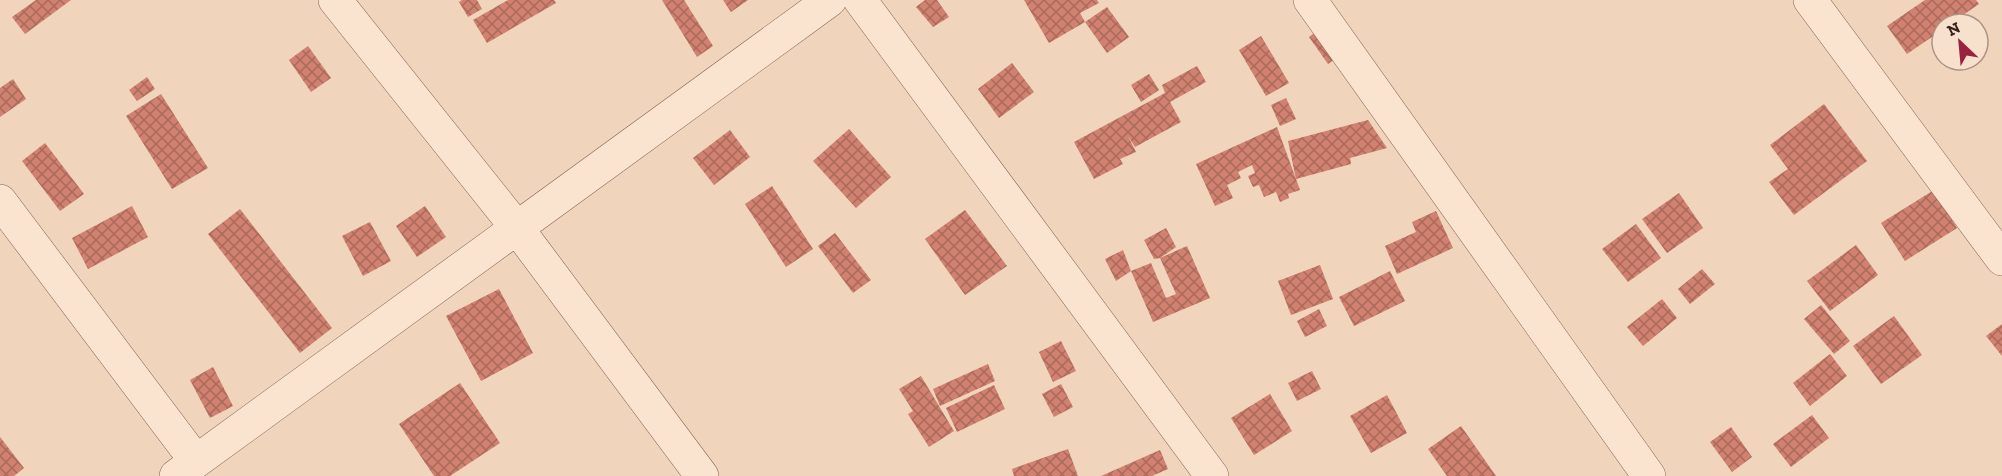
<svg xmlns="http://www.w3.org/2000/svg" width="2002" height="476" font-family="'Zilla Slab',serif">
  <defs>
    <pattern id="building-cross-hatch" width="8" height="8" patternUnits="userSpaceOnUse" patternTransform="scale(1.5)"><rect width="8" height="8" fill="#d08170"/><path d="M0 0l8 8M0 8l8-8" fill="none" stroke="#aa695b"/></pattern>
  </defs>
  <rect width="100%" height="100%" fill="#f0d4bc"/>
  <path fill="url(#building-cross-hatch)" d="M 36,0 L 71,0 L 25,34 L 12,17 Z
    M 462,0 L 477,0 L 482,9 L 468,17 L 459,2 Z
    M 508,0 L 554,0 L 556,3 L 487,43 L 473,20 Z
    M 662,0 L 684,0 L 713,46 L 697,57 Z
    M 723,0 L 748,0 L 731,12 Z
    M 925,0 L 937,0 L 949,17 L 933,27 L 916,7 Z
    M 1024,0 L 1097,0 L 1099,3 L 1080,13 L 1085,22 L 1107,7 L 1129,37 L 1107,53 L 1085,22 L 1049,43 Z
    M 1925,0 L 1976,0 L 1979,4 L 1950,24 L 1942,24 L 1942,30 L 1907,54 L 1887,26 Z
    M 1326,24 L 1345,52 L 1328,64 L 1309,37 Z
    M 1261,36 L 1289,83 L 1266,96 L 1239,50 Z
    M 308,46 L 331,78 L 311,92 L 289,60 Z
    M 1012,63 L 1034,92 L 999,118 L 978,89 Z
    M 1197,66 L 1206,82 L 1170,102 L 1181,122 L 1135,147 L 1128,136 L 1136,152 L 1120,159 L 1123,164 L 1094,179 L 1074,142 L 1165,93 L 1162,85 Z
    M 1149,74 L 1159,90 L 1141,102 L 1131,85 Z
    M 147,77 L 155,89 L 137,101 L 129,90 Z
    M 13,79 L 26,99 L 0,117 L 0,88 Z
    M 161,94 L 208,168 L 172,189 L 126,116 Z
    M 1286,98 L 1296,119 L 1280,126 L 1271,105 Z
    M 1824,104 L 1867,161 L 1794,215 L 1769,182 L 1788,169 L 1770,145 Z
    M 1368,120 L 1387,148 L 1350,158 L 1351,164 L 1296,179 L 1300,190 L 1288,194 L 1289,198 L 1280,202 L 1276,192 L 1264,197 L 1259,185 L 1253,187 L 1248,176 L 1255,173 L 1252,165 L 1238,172 L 1241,178 L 1227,185 L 1233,198 L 1215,206 L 1196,164 L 1277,127 L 1296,179 L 1288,141 Z
    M 849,129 L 891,177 L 856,208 L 813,161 Z
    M 730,130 L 750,157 L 714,185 L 693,158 Z
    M 45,143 L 84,194 L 60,211 L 22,161 Z
    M 772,186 L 813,249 L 786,267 L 745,204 Z
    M 1934,190 L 1957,228 L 1905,261 L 1881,223 Z
    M 1679,193 L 1703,228 L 1667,253 L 1642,219 Z
    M 132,206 L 148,237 L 88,269 L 72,238 Z
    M 425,206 L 446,237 L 417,257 L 396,226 Z
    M 240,209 L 332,328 L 300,353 L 208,234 Z
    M 965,210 L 1007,266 L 965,295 L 925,239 Z
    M 1436,211 L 1453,248 L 1397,274 L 1385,246 L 1416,232 L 1412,222 Z
    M 370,222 L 391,261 L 363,276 L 342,236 Z
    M 1636,224 L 1661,258 L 1628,282 L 1602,249 Z
    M 1166,228 L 1176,247 L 1160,258 L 1154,259 L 1144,240 Z
    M 835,233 L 871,280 L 853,293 L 818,246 Z
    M 1856,245 L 1878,275 L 1830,311 L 1807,281 Z
    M 1187,246 L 1210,298 L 1153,322 L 1131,271 L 1151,263 L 1166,298 L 1176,294 L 1160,258 Z
    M 1123,250 L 1131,271 L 1116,281 L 1105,259 Z
    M 1320,265 L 1333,299 L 1291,315 L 1278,281 Z
    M 1702,269 L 1715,284 L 1690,304 L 1678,289 Z
    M 1390,271 L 1405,301 L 1354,326 L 1339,297 Z
    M 499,289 L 533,353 L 481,381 L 446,316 Z
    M 1662,299 L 1677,318 L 1643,346 L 1627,327 Z
    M 1821,305 L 1850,341 L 1834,354 L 1804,319 Z
    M 1319,309 L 1327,326 L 1305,337 L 1297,321 Z
    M 1894,316 L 1922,355 L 1881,384 L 1853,346 Z
    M 2002,324 L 2002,356 L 1986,336 Z
    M 1061,341 L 1076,371 L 1053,382 L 1039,352 Z
    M 1830,354 L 1847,376 L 1810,406 L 1793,383 Z
    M 988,364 L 995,381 L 940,406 L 933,389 Z
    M 213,367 L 233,406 L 210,418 L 190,380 Z
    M 1312,371 L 1321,389 L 1297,401 L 1288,383 Z
    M 921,376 L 954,431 L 929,447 L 908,414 L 913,411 L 899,389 Z
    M 460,383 L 500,443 L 450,476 L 434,476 L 399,424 Z
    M 1061,384 L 1073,407 L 1054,417 L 1042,394 Z
    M 994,385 L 1005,409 L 957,432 L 946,408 Z
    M 1270,394 L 1292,431 L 1254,455 L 1231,418 Z
    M 1387,395 L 1407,433 L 1371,453 L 1350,416 Z
    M 1812,415 L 1829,438 L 1791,467 L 1773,444 Z
    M 1461,426 L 1496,476 L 1447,476 L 1428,449 Z
    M 1731,427 L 1752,457 L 1732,472 L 1710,442 Z
    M 0,437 L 24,468 L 14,476 L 0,476 Z
    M 1068,449 L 1078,476 L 1014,476 L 1012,469 Z
    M 1160,450 L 1168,469 L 1152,476 L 1101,476 Z"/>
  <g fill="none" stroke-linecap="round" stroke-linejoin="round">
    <g stroke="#876455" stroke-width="34">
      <path id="minor" d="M 335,0 L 517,228 L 702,476
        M 860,0 L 1212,476
        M 1310,0 L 1649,476
        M 1810,0 L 2002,259
        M 0,201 L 196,461
        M 176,476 L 830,0"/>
    </g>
    <use href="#minor" stroke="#fae3cf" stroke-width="33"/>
  </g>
  <g transform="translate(1960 42) rotate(334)"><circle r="28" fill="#f7e0cc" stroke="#aa9485" stroke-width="1.5"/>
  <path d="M0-4.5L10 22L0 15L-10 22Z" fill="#99223e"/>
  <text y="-9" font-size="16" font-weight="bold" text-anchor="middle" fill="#36211a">N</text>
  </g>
</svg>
